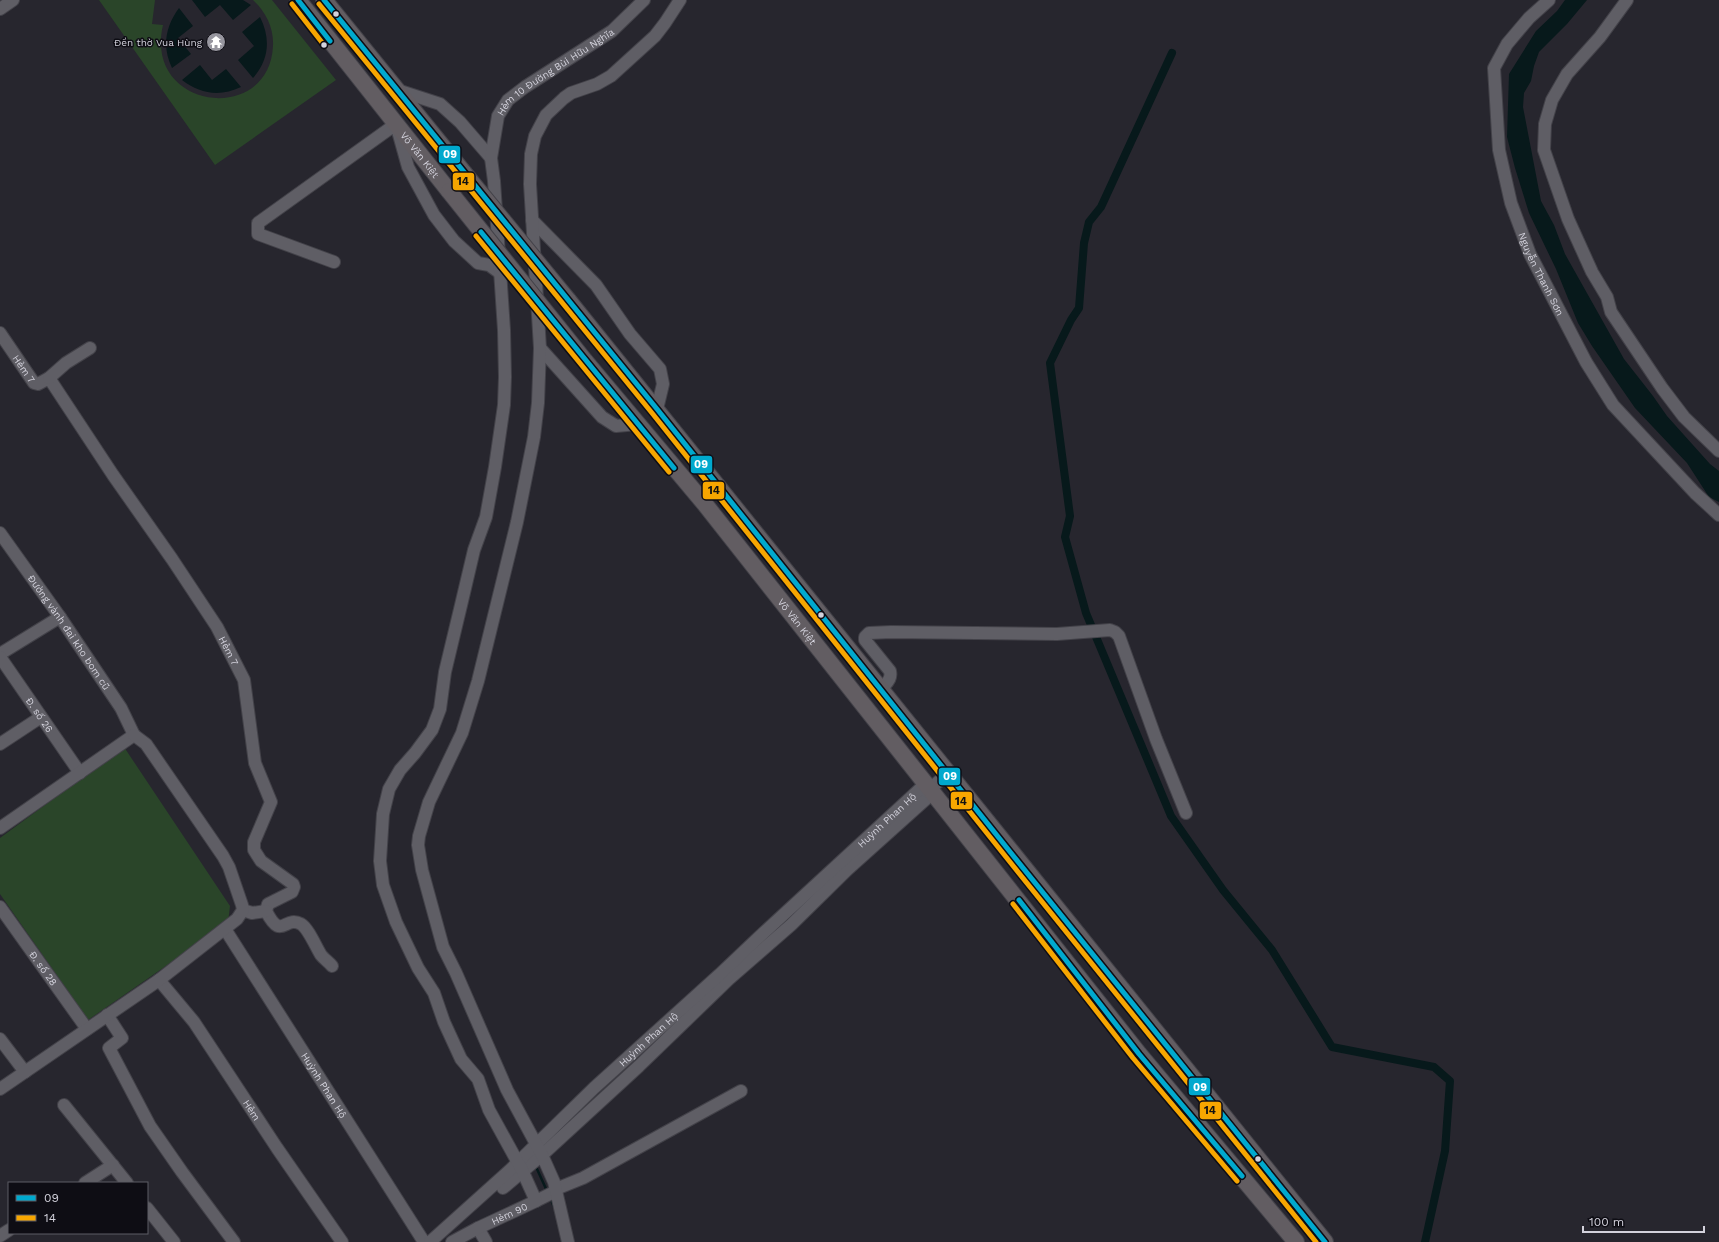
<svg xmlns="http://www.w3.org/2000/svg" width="1719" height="1242" font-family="'Work Sans',sans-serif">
  <rect width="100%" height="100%" fill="#27262e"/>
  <path fill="#2a4529" d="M 99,0 L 155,0 L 152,24 L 163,25 C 143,110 269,126 273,46 C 274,28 266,12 253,0 L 272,0 L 336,80 L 215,165 Z
    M 124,747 L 230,906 L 228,923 L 88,1020 L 0,894 L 0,838 Z"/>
  <path fill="#07191b" d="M 192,0 L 243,0 L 251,5 L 233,20 L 220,5 L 205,17 Z
    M 1565,0 L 1587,0 L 1567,24 L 1539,52 L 1534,66 L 1531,81 L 1524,93 L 1523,107 L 1541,201 L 1554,225 L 1565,254 L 1624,359 L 1653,396 L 1667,416 L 1710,464 L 1719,471 L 1719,502 L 1709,497 L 1687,463 L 1635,408 L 1592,346 L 1578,323 L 1556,269 L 1529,213 L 1515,168 L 1507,137 L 1509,74 L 1536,31 L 1557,11 Z
    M 179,8 L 193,26 L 178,38 L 191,54 L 172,68 C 162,47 165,27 179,8 Z
    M 260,17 C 271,39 269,60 253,78 L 238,60 L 254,46 L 242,32 Z
    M 200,65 L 212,80 L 226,69 L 241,87 C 220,97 200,94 182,80 Z"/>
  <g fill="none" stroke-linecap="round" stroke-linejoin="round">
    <path stroke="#07191b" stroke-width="2.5" d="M 537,1169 L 547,1191
      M 550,1197 L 554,1207"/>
    <path stroke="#07191b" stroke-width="8" d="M 1172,53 L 1101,207 L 1089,222 L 1084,243 L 1079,308 L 1071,320 L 1050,363 L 1070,516 L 1065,537 L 1086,613 L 1171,816 L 1223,890 L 1272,950 L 1332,1047 L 1434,1067 L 1450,1081 L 1445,1151 L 1425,1242"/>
    <g stroke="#434249" stroke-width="14">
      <g id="minor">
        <path id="s1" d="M 1549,0 L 1529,18 L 1507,44 L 1494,68 L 1499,150 L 1511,203 L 1530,254 L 1586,362 L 1613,405 L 1695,493 L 1719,515"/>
        <path d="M 1627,0 L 1600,37 L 1567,74 L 1552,100 L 1545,124 L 1544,150 L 1568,219 L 1592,272 L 1607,297 L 1611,312 L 1662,388 L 1684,417 L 1719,451"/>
        <path d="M 0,9 L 13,0"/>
        <path d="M 397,90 L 440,104 L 460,122 L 491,158"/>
        <path d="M 532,220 L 596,285 L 630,334 L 660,369 L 663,384 L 657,409"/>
        <path d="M 334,262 L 258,234 L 258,223 L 396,124 L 408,167 L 434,215 L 454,241 L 478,263 L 489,265 L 500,273"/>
        <path id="s2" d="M 0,333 L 34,383 L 38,384 L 49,378 L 113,475 L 172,559 L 217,627 L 244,680 L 255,763 L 271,802 L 254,842 L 254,850 L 261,861 L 293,884 L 294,887 L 292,892 L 268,904 L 266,911 C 282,942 284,915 301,924 C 308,928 316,947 321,955 C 324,959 329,962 332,966"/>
        <path d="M 540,348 L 602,417 L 616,426 L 638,424"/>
        <path d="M 49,378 L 66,363 L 90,348"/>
        <path id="s3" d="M 0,533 L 60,617 L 121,708 L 134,735"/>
        <path d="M 0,654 L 60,617"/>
        <path id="s4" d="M 0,657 L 80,773"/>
        <path d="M 881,690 C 886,683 892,680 890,671 L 865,640 L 865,637 L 869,633 L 891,632 L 1057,634 L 1110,630 L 1115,632 L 1119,636 L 1156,739 L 1186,813"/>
        <path d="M 0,744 L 41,717"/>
        <path d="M 927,791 L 948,774"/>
        <path d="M 0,828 L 134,735"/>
        <path id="s5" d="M 0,907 L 87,1029"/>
        <path d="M 243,910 L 252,913 L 266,911"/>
        <path id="s6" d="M 225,929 L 424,1242"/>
        <path id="s7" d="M 159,980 L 194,1022 L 277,1148 L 342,1242"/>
        <path d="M 107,1015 L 122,1038 L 109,1048 L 150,1126 L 182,1172 L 234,1242"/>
        <path d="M 0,1039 L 25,1072"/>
        <path d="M 0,1089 L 159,980 L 237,919 L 243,910 L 242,905 L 229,867 L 223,856 L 146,744 L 134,735"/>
        <path d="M 64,1105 L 127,1183"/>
        <path d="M 85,1183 L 113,1165"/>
        <path d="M 503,1188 L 542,1155 L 639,1066 L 729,979 L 791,925 L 848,869 L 926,799 L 927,791"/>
        <path d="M 536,1201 L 554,1192 L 556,1189 L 583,1178 L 741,1091"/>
        <path d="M 147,1208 L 174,1242"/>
        <path d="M 478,1228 L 486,1242"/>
        <path d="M 0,1236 L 9,1230"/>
        <path id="s8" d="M 430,1242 L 509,1171 L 594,1088 L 719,975 L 758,938 L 920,789 L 927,791"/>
        <path id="s9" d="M 452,1242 L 478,1228 L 536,1201 L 522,1170 L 489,1110 L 478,1079 L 461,1059 L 444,1022 L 434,993 L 418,968 L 396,922 L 383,885 L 380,861 L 383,814 L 389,789 L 400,770 L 415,753 L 432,730 L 440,709 L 445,672 L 462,601 L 474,550 L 486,517 L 495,467 L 504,405 L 505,377 L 504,330 L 494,181 L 491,158 L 498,116 L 508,100 L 525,87 L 612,31 L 644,0"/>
        <path d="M 568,1242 L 554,1182 L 542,1155 L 507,1090 L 456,973 L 443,947 L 422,870 L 418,845 L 419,836 L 429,802 L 462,733 L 478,681 L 517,522 L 534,437 L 538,403 L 540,348 L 530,184 L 531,154 L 535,136 L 546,115 L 564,98 L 571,93 L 597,84 L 611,76 L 655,36 L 665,23 L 680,0"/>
      </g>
    </g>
    <g stroke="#434249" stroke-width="18">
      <g id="major">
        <path id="s10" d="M 298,0 L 449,191"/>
        <path d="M 324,0 L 464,173"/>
        <path d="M 568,300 L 1325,1242"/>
        <path id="s11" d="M 585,361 L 704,503 L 1139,1054 L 1296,1242"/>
      </g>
    </g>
    <use href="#minor" stroke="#5f5e65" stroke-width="12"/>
    <use href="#major" stroke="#625d62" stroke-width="16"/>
    <g stroke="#434249" stroke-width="18" stroke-linecap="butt">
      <path id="major-bridge" d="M 464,173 L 568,300
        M 449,191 L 585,361"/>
    </g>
    <use href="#major-bridge" stroke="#625d62" stroke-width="16"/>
    <g stroke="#0e0d14" stroke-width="8">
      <path id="bus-1" d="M 298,0 L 330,41
        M 324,0 L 657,409 L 1011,853 L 1325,1242
        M 481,232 L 674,468
        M 1019,900 L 1139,1054 L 1242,1176"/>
    </g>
    <g stroke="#0e0d14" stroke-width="8">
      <path id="bus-2" d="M 292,4 L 324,45
        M 319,4 L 652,413 L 1006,857 L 1316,1242
        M 476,236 L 669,472
        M 1013,904 L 1133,1058 L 1237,1181"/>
    </g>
    <use href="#bus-1" stroke="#00a9ce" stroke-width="5"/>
    <use href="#bus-2" stroke="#f7a600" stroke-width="5"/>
  </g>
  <defs>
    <g id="temple-disc" transform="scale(1)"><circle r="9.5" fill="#97969f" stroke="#0e0d14"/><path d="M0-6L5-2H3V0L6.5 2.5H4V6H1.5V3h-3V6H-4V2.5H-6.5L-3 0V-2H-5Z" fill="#fff"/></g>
  </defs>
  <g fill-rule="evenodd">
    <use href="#temple-disc" x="216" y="42"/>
  </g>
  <g fill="#d3d2dc" stroke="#0e0d14" stroke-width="1.5">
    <circle cx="336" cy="14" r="3.5"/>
    <circle cx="324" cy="45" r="3.5"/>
    <circle cx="821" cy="615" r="3.5"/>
    <circle cx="1258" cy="1159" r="3.5"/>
  </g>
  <g text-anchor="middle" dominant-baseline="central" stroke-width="3" stroke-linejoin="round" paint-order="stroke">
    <g font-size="10" fill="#d3d2dc" stroke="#0e0d14" text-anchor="end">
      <text x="202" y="42">Đền thờ Vua Hùng</text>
    </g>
    <g font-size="10" fill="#d3d2dc" stroke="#0e0d14">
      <text stroke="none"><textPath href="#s9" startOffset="1314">Hẻm 10 Đường Bùi Hữu Nghĩa</textPath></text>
      <text stroke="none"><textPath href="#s10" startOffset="197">Võ Văn Kiệt</textPath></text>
      <text stroke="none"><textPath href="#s1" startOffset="302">Nguyễn Thanh Sơn</textPath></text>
      <text stroke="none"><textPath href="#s2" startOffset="43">Hẻm 7</textPath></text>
      <text stroke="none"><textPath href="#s11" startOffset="336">Võ Văn Kiệt</textPath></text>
      <text stroke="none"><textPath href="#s3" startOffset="121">Đường vành đai kho bom cũ</textPath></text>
      <text stroke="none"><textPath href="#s2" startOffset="404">Hẻm 7</textPath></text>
      <text stroke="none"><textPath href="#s4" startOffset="70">Đ. số 26</textPath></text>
      <text stroke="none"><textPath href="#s8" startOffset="622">Huỳnh Phan Hộ</textPath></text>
      <text stroke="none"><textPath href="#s5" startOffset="75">Đ. số 28</textPath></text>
      <text stroke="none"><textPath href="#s8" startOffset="298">Huỳnh Phan Hộ</textPath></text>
      <text stroke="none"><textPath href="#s6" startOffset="185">Huỳnh Phan Hộ</textPath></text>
      <text stroke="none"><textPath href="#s7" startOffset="160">Hẻm</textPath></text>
      <text stroke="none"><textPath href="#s9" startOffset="64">Hẻm 90</textPath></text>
    </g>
  </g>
  <g stroke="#0e0d14" stroke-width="1.5">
    <rect x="438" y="145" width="23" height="19" rx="4" fill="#00a9ce"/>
    <rect x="452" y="172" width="23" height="19" rx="4" fill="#f7a600"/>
    <rect x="690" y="455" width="23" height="19" rx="4" fill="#00a9ce"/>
    <rect x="702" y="481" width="23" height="19" rx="4" fill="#f7a600"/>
    <rect x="938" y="767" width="23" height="19" rx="4" fill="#00a9ce"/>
    <rect x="950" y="791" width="23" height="19" rx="4" fill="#f7a600"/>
    <rect x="1188" y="1077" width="23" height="19" rx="4" fill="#00a9ce"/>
    <rect x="1199" y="1101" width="23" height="19" rx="4" fill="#f7a600"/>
  </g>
  <g font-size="11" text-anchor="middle" font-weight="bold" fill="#fff">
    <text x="450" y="158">09</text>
    <text x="701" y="468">09</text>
    <text x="950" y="780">09</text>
    <text x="1200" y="1091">09</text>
  </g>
  <g font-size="11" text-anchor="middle" font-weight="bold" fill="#111">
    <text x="463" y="185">14</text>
    <text x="714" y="494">14</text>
    <text x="961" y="805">14</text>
    <text x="1210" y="1114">14</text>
  </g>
  <rect x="8" y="1182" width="140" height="52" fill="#0e0d14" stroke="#5d5c64"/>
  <rect x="16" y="1195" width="20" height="6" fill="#00a9ce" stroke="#5d5c64"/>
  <text x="44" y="1202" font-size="12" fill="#d3d2dc">09</text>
  <rect x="16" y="1215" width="20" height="6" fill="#f7a600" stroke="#5d5c64"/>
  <text x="44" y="1222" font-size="12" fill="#d3d2dc">14</text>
  <path d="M1583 1226v6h121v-6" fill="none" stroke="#d3d2dc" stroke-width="2"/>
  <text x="1589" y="1226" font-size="12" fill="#d3d2dc" stroke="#0e0d14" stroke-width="3" paint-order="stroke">100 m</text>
</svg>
